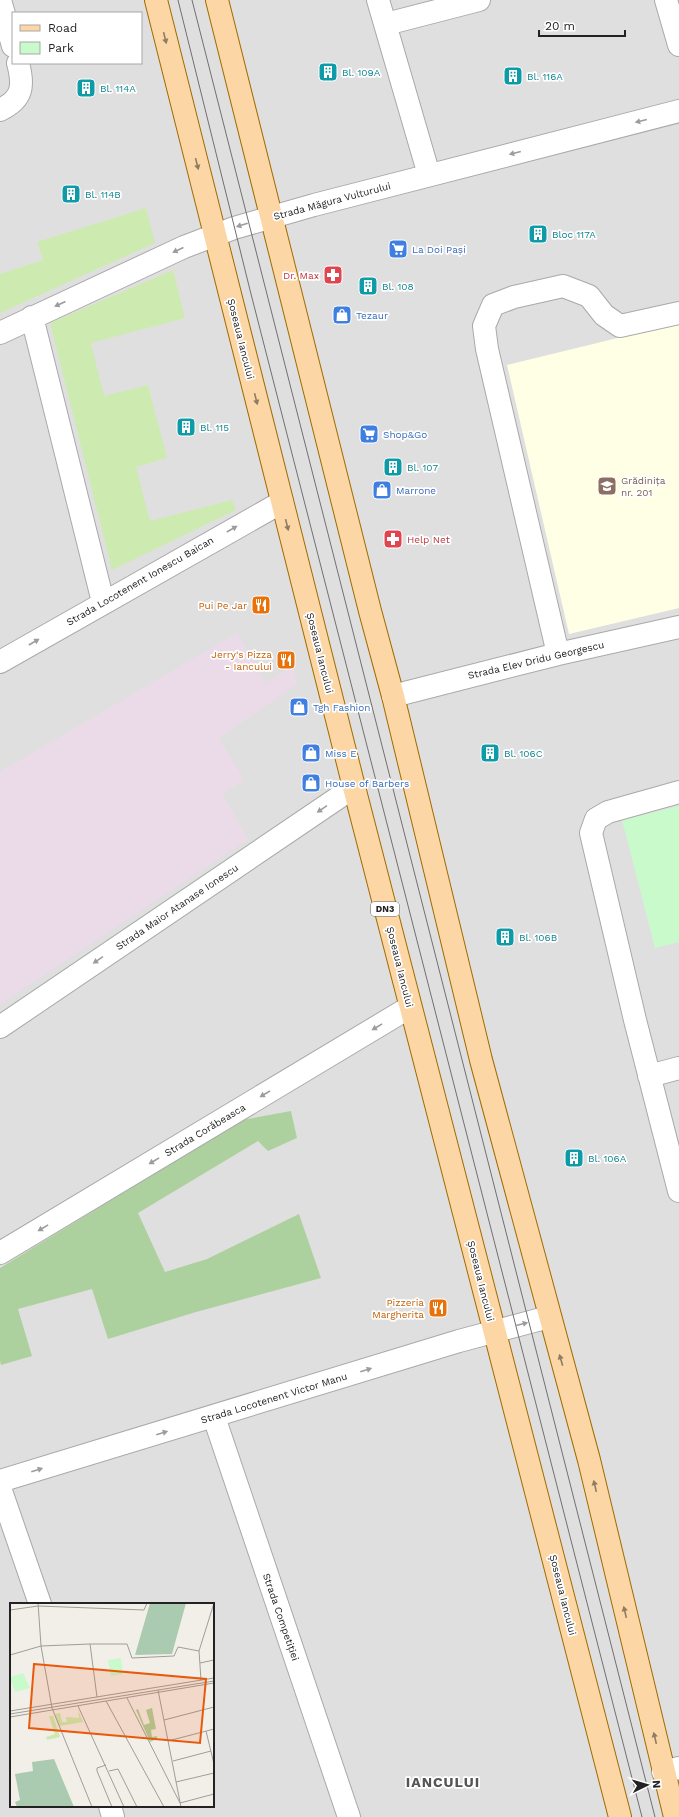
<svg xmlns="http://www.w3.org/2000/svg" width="679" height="1817" font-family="'Work Sans',sans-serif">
  <rect width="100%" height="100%" fill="#f2efe9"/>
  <path fill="#e0dfdf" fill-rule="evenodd" d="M 0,0 L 679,0 L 679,1817 L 0,1817 ZM 13,13 L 141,13 L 141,63 L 13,63 ZM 11,1604 L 213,1604 L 213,1806 L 11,1806 Z"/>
  <path fill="#ebdbe8" d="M 237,633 L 266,684 L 293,665 L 297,684 L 219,738 L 244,780 L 222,794 L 248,839 L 0,1004 L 0,772 Z"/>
  <path fill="#ffffe5" d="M 679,323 L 679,608 L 569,634 L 507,365 Z"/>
  <path fill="#cdebb0" d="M 146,208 L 155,243 L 0,313 L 0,274 L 43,260 L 37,242 Z
    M 173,270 L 185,318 L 91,343 L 104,396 L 148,385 L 167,458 L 136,467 L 150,521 L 232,500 L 236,510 L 112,570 L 50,323 Z"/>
  <path fill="#add19e" d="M 291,1111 L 297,1138 L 268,1151 L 258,1141 L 138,1213 L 165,1272 L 207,1259 L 299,1214 L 321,1278 L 196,1312 L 108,1339 L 92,1289 L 18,1309 L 32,1356 L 1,1365 L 0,1361 L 0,1268 L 242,1120 Z"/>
  <path fill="#c8facc" d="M 679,806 L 679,942 L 655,948 L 622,820 Z"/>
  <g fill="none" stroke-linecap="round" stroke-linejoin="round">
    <g stroke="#a9a9a9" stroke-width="24">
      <path id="minor" d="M 0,0 L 13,46
        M 378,0 L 429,175
        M 666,0 L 679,45
        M 386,24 L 479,0
        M 0,110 C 23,99 24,86 18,63
        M 32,317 L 103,602
        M 0,333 L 184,247 L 234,228 L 314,205 L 679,111
        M 558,654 L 487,349 L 484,326 L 493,305 L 514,297 L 563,286 L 589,296 L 604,315 L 620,326 L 679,313
        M 0,662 L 282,502
        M 393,696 L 558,654 L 679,627
        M 679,792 L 608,812 L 596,819 L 591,833 L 635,1020 L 679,1191
        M 0,1027 L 354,787
        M 649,1076 L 679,1068
        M 0,1253 L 410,1007
        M 214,1417 L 349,1817
        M 0,1481 L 459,1341 L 549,1317
        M 0,1488 L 40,1604
        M 663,1772 L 679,1768
        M 110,1806 L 113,1817"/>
    </g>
    <g stroke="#a06b00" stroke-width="24">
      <path id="major" d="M 156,0 L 354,787 L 620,1817
        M 217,0 L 370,611 L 393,696 L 481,1060 L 589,1460 L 675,1817"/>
    </g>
    <use href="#minor" stroke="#fff" stroke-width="22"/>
    <use href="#major" stroke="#fcd6a4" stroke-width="22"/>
    <path stroke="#707070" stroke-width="1" d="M 178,0 L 251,294 L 642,1817
      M 192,0 L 655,1817"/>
  </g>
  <defs><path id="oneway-solid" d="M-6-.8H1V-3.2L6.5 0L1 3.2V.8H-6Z"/></defs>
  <g fill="#8f7c63">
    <use href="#oneway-solid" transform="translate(165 38) rotate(76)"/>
    <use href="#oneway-solid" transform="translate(197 164) rotate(76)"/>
    <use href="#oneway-solid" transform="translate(256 399) rotate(76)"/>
    <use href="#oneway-solid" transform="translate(287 525) rotate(76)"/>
    <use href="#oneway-solid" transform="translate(561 1360) rotate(-106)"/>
    <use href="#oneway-solid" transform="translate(595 1486) rotate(-103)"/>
    <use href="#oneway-solid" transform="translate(625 1612) rotate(-103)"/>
    <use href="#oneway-solid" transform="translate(655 1738) rotate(-103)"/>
  </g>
  <g fill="#9c9c9c">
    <use href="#oneway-solid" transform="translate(641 121) rotate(166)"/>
    <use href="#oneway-solid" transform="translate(515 153) rotate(166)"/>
    <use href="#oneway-solid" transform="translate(242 225) rotate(163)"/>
    <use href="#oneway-solid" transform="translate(178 250) rotate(155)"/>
    <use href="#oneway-solid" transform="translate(60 304) rotate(155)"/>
    <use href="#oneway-solid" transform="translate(232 529) rotate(-30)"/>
    <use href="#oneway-solid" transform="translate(34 642) rotate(-30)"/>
    <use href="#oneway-solid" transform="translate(322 809) rotate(146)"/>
    <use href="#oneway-solid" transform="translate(98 960) rotate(146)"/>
    <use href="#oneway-solid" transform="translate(377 1027) rotate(149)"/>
    <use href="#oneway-solid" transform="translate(265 1094) rotate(149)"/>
    <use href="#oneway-solid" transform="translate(154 1161) rotate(149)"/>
    <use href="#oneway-solid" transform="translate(43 1228) rotate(149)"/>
    <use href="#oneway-solid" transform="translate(522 1324) rotate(-14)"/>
    <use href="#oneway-solid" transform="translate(366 1370) rotate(-17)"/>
    <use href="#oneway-solid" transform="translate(162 1433) rotate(-17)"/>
    <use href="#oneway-solid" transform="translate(37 1470) rotate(-17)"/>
  </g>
  <defs>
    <g id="building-square" transform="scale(1)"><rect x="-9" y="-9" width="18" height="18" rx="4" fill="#0f9aa8" stroke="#fff"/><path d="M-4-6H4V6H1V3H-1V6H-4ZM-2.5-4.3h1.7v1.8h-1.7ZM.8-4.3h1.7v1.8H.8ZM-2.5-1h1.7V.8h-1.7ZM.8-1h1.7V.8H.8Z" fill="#fff"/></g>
    <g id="supermarket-square" transform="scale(1)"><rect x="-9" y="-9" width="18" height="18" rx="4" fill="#3f7fe0" stroke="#fff"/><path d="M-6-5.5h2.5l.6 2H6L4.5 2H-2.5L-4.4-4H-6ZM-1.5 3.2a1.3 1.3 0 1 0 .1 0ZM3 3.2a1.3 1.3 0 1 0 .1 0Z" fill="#fff"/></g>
    <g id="pharmacy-square" transform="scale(1)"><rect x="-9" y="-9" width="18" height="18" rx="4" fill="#e0444e" stroke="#fff"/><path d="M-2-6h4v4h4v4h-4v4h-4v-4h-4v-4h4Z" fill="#fff"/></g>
    <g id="shop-square" transform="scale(1)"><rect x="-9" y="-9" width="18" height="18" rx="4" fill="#3f7fe0" stroke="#fff"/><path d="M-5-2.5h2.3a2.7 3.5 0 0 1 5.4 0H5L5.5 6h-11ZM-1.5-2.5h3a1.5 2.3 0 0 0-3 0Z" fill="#fff"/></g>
    <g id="school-square" transform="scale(1)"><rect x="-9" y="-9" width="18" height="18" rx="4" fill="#8d6e63" stroke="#fff"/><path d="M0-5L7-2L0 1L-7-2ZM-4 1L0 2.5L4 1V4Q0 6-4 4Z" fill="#fff"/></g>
    <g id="restaurant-square" transform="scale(1)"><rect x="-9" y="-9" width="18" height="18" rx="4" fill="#e8710a" stroke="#fff"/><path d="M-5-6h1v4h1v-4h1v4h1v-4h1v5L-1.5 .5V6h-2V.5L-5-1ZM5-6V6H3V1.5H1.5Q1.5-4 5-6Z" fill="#fff"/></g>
  </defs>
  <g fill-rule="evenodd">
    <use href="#building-square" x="328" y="72"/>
    <use href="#building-square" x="513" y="76"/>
    <use href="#building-square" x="86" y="88"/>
    <use href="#building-square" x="71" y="194"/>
    <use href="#building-square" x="538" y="234"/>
    <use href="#supermarket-square" x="398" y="249"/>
    <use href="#pharmacy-square" x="333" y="275"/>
    <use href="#building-square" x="368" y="286"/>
    <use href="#shop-square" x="342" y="315"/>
    <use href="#building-square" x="186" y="427"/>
    <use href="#supermarket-square" x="369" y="434"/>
    <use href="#building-square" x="393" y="467"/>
    <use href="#school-square" x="607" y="486"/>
    <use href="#shop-square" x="382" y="490"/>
    <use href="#pharmacy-square" x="393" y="539"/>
    <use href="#restaurant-square" x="261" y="605"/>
    <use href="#restaurant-square" x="286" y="660"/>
    <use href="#shop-square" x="299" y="707"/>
    <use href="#shop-square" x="311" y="753"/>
    <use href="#building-square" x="490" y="753"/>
    <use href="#shop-square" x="311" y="783"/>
    <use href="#building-square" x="505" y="937"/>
    <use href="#building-square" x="574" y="1158"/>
    <use href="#restaurant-square" x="438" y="1308"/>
  </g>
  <g text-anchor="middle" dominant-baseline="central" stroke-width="3.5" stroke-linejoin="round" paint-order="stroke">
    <rect fill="#fff" stroke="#646464" stroke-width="1" x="371" y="902" width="28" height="14" rx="3"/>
    <g font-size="9" font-weight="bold" fill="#222">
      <text x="385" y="909">DN3</text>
    </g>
    <g font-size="10" fill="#0d838f" stroke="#fff" text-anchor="start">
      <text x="342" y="72">Bl. 109A</text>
      <text x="527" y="76">Bl. 116A</text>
      <text x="100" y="88">Bl. 114A</text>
      <text x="85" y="194">Bl. 114B</text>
      <text x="552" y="234">Bloc 117A</text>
      <text x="382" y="286">Bl. 108</text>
      <text x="200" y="427">Bl. 115</text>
      <text x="407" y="467">Bl. 107</text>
      <text x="504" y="753">Bl. 106C</text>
      <text x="519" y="937">Bl. 106B</text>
      <text x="588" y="1158">Bl. 106A</text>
    </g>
    <g font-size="10" fill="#222" stroke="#fff">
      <text transform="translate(332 201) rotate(-15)">Strada Măgura Vulturului</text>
      <text transform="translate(241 339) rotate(76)">Șoseaua Iancului</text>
      <text transform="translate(140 581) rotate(-30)">Strada Locotenent Ionescu Baican</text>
      <text transform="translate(320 653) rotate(76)">Șoseaua Iancului</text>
      <text transform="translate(536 660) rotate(-13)">Strada Elev Dridu Georgescu</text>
      <text transform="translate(177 907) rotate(-34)">Strada Maior Atanase Ionescu</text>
      <text transform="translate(400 967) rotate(76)">Șoseaua Iancului</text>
      <text transform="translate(205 1130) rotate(-31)">Strada Corăbeasca</text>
      <text transform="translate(481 1281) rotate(76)">Șoseaua Iancului</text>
      <text transform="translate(274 1398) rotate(-17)">Strada Locotenent Victor Manu</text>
      <text transform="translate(563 1595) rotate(76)">Șoseaua Iancului</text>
      <text transform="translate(281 1617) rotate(71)">Strada Competiției</text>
    </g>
    <g font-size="10" fill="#366cbe" stroke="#fff" text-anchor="start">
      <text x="412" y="249">La Doi Pași</text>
      <text x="356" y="315">Tezaur</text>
      <text x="383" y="434">Shop&amp;Go</text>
      <text x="396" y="490">Marrone</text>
      <text x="313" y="707">Tgh Fashion</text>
      <text x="325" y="753">Miss E</text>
      <text x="325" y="783">House of Barbers</text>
    </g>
    <g font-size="10" fill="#be3a42" stroke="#fff" text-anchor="end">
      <text x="319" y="275">Dr. Max</text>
      <text x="407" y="539" text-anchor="start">Help Net</text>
    </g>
    <g font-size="10" fill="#785e54" stroke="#fff" text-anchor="start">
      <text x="621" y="480">Grădinița<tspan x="621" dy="12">nr. 201</tspan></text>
    </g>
    <g font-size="10" fill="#c56008" stroke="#fff" text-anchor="end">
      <text x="247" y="605">Pui Pe Jar</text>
      <text x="272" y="654">Jerry's Pizza<tspan x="272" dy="12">- Iancului</tspan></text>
      <text x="424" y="1302">Pizzeria<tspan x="424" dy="12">Margherita</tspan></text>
    </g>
    <g font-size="14" font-weight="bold" letter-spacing="1" fill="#555" stroke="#fff">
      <text x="443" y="1782">IANCULUI</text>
    </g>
  </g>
  <g transform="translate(10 1603)">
    <rect width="204" height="204" fill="#f2efe9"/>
    <path d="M 68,107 L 73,119 L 49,123 L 45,111 L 50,110 L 52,119 L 57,119 L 56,114 L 69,115 ZM 39,113 L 43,113 L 50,134 L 37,137 L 36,134 L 45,131 Z" fill="#cdebb0"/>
    <path d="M 142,105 L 146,126 L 141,127 L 142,134 L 147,133 L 147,136 L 140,139 L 126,107 L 128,106 L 134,122 L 140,120 L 136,107 Z" fill="#add19e"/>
    <path d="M 140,0 L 176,0 L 162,51 L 125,52 ZM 44,156 L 64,204 L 7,204 L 5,199 L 10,197 L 5,171 L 23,168 L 22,159 Z" fill="#aacbaf"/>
    <path d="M 111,55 L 113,71 L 101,73 L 98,57 ZM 13,70 L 20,85 L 5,89 L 0,74 Z" fill="#c8facc"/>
    <path fill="none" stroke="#9f9d99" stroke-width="1" d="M 28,0 L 31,43 L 42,105 L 82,204M 0,7 L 28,3 L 134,7 L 137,0M 80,41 L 87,94M 0,52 L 31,43 L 80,41 L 117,41 L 122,55 L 164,53 L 168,44 L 189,48M 190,60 L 204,57M 191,77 L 189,48 L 204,0M 148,87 L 171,204M 117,95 L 169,198 L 170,200 L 204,191M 96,98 L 154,204M 68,103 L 114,204M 0,108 L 204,75M 0,111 L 204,78M 0,114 L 204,80M 154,117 L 204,104M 196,128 L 204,161M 158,138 L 204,126M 163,158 L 201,148M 96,162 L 87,165 L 87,168 L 102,204M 99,168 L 108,166 L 127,204M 166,179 L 204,170"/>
    <path fill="#e8590c" fill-opacity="0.15" stroke="#e8590c" stroke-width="2" d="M 24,61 L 196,76 L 190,140 L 19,125 Z"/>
    <rect width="204" height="204" fill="none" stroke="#222" stroke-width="2"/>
  </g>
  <rect x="12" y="12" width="130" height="52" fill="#ffffff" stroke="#a7a7a7"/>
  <rect x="20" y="25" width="20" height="6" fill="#fcd6a4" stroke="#a7a7a7"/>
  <text x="48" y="32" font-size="12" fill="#222222">Road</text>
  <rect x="20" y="42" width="20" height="12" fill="#c8facc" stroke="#a7a7a7"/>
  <text x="48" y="52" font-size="12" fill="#222222">Park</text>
  <g transform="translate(647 1785) rotate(85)" stroke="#ffffff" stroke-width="3" paint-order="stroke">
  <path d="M0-3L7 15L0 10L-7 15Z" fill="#222222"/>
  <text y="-6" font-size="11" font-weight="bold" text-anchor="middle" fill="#222222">N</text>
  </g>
  <path d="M539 30v6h86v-6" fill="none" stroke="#222222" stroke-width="2"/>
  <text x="545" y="30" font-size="12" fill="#222222" stroke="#ffffff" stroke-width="3" paint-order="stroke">20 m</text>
</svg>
